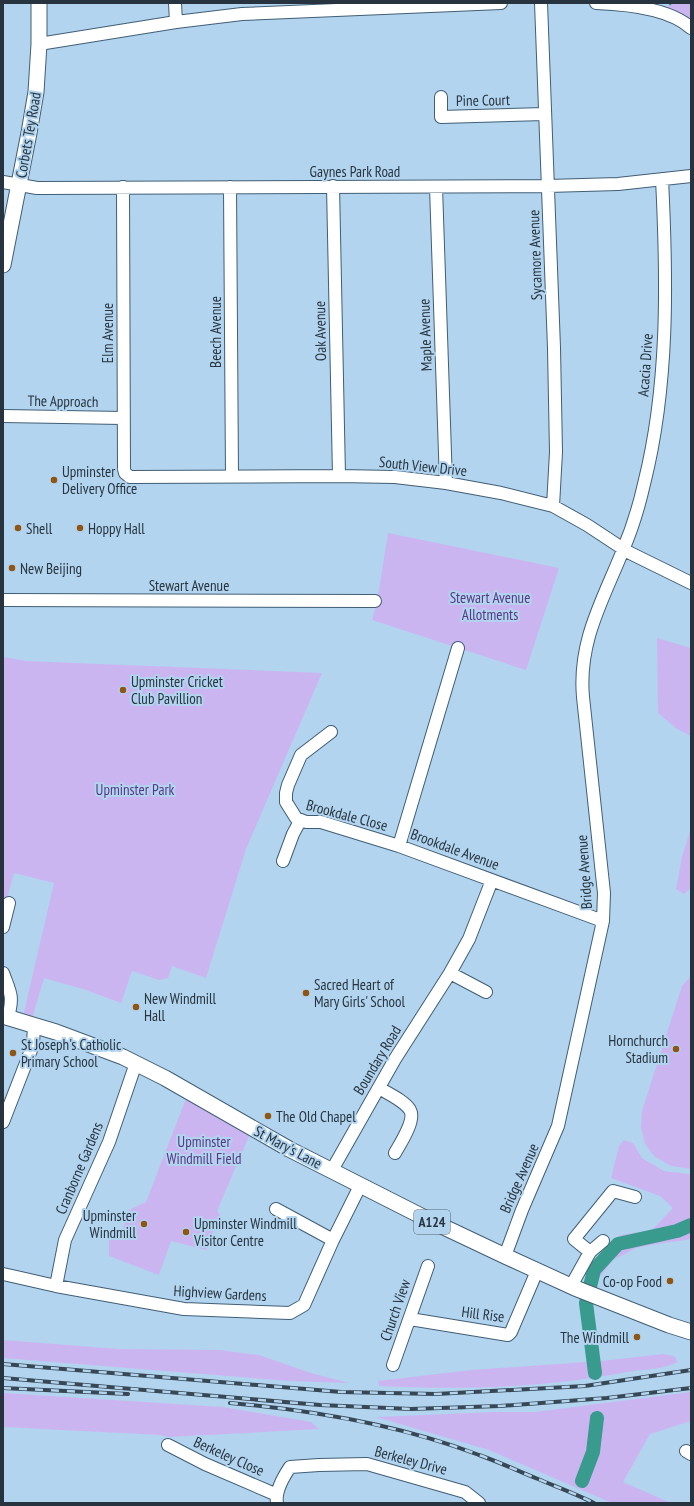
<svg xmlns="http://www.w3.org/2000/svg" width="694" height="1506" font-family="'PT Sans Narrow',sans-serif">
  <rect width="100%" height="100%" fill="#b2d4ef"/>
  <path fill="#cbb5f1" d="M 671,3 L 691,3 L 691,28 L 662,13 Z
    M 388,533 L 559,568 L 526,670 L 372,620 L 377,602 Z
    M 657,638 L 691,648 L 691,736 L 677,729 L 658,713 Z
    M 3,657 L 26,661 L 322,673 L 246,849 L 206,978 L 172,966 L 168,978 L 159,980 L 132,971 L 121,1003 L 83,989 L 44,978 L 32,1019 L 23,1016 L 54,883 L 14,873 L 3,913 Z
    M 691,828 L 691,888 L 684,894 L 676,889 L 682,857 Z
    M 691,976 L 691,1169 L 671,1166 L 654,1156 L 645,1144 L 641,1127 L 642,1111 L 682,986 Z
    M 187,1096 L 249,1136 L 217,1211 L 220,1214 L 206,1250 L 171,1241 L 159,1275 L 109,1256 L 109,1240 L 115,1240 L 116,1232 L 122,1232 L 129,1210 L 146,1202 Z
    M 624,1140 L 633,1143 L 642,1158 L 664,1171 L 689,1174 L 691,1174 L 691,1238 L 687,1240 L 663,1243 L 636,1248 L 613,1260 L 597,1281 L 588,1279 L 582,1272 L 620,1235 L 652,1230 L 673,1208 L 660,1196 L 611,1178 L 619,1146 Z
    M 3,1340 L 119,1349 L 219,1350 L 259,1355 L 311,1373 L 349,1383 L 289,1381 L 3,1358 Z
    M 663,1354 L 674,1356 L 678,1362 C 662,1370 644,1369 627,1372 C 545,1388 462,1390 379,1386 L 378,1381 L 471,1370 L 601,1361 Z
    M 691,1392 L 691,1421 L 650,1434 L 623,1482 L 671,1503 L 612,1503 L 489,1450 L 376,1417 L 494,1412 L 535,1412 Z
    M 3,1393 L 223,1407 L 311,1422 L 319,1429 L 170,1437 L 163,1436 L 161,1435 L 3,1427 Z"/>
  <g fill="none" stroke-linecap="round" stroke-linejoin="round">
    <path stroke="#399b8d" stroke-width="2.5" d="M 670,4 L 671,3"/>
    <path stroke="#399b8d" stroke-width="14" d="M 595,1373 L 586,1303 L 594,1270 L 618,1244 L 677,1231 L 691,1225
      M 582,1481 L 593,1452 L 597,1418"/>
    <g stroke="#405e75" stroke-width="14">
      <path id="minor" d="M 175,3 L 176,22
        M 541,3 L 554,348 L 556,452 L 553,506
        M 596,3 C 624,4 669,8 691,28
        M 39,44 L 176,22 L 242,14 L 501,3
        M 441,97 L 441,117 L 545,114
        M 3,182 L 37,188 L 548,186 L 618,184 L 691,176
        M 333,186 L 339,476
        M 123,187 L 124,469 L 125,473 L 130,477 L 339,476 L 395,477 L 446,483 L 501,493 L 553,506 L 587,525 L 628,552 L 691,583
        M 230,187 L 232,476
        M 436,187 L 446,483
        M 3,416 L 123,418
        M 3,600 L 375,601
        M 331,732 L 301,755 L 288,785 L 286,793 L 286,802 L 296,818 L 306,822 L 321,822 L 399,846 L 603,921
        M 399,846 L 458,648
        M 283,861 L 293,834 L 300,821
        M 3,927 L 9,903
        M 3,973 C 10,992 14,996 8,1017
        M 450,973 L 486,992
        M 379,1088 C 387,1093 405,1101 410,1110 C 416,1120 400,1144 395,1153
        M 3,1122 L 33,1045 L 34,1025
        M 332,1170 L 395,1059 L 450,973 L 469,939 L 492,880
        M 276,1209 L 333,1240
        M 590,1252 L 603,1241
        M 505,1256 L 522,1210 L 558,1126 L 603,921 L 604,893 L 583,697 C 578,641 603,600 623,550 C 632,529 639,506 644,484 C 669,385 667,280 662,179
        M 3,1274 L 56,1286 L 184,1309 L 290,1313 L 304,1305 L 333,1240 L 360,1186
        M 56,1286 L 65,1240 L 109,1142 L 136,1063
        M 571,1286 L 590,1252 L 574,1239 L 613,1191 L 635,1197
        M 410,1319 L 508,1335 L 511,1332 L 537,1271
        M 393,1365 L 428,1266
        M 168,1445 L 205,1464 L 277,1495
        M 686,1451 L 691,1454
        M 277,1503 C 275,1492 284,1476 290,1467 L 319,1465 L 367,1464 L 465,1492 L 479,1503"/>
    </g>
    <g stroke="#405e75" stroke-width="17">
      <path id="major" d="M 3,265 L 29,133 L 36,92 L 39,44 L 39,3
        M 3,1016 L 56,1032 L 123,1057 L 165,1078 L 289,1149 L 429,1220 L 505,1256 L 575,1288 L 669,1325 L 691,1332"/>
    </g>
    <use href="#minor" stroke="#fff" stroke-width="12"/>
    <use href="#major" stroke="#fff" stroke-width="15"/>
    <g stroke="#374754" stroke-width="4">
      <path id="rail" d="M 3,1364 L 341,1392 L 436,1394 L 585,1386 L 691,1370
        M 3,1378 L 320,1405 L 411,1409 L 500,1406 L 607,1398 L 691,1388
        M 3,1388 L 128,1394
        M 230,1403 C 311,1410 403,1426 479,1455 C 499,1462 518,1471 538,1479 C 557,1487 576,1494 594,1503"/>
    </g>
    <use href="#rail" stroke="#b2d4ef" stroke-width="2.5" stroke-dasharray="8" stroke-linecap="butt"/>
  </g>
  <g fill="#905413" stroke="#b2d4ef" stroke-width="1.5">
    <circle cx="54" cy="480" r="4"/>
    <circle cx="18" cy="528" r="4"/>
    <circle cx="80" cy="528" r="4"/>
    <circle cx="12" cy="568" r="4"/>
    <circle cx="123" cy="690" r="4"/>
    <circle cx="306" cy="993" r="4"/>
    <circle cx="136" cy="1007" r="4"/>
    <circle cx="676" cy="1049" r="4"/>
    <circle cx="13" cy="1053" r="4"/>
    <circle cx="268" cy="1116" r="4"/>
    <circle cx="144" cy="1224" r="4"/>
    <circle cx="186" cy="1232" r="4"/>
    <circle cx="670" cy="1281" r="4"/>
    <circle cx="637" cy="1337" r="4"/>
  </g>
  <g text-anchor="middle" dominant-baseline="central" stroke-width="4" stroke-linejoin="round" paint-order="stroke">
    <rect fill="#b2d4ef" stroke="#516474" stroke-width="1" x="414" y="1210" width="36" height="24" rx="3"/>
    <g font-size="14" font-weight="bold" fill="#27343f">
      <text x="432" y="1222">A124</text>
    </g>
    <g font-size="15" fill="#27343f" stroke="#b2d4ef">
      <text transform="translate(483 100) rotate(-1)">Pine Court</text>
      <text transform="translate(28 135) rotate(-80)">Corbets Tey Road</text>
      <text x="355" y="171">Gaynes Park Road</text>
      <text transform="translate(535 255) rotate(-92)">Sycamore Avenue</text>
      <text transform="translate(320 331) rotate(-91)">Oak Avenue</text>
      <text transform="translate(215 332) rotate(-90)">Beech Avenue</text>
      <text transform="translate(107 333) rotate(-90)">Elm Avenue</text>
      <text transform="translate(425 335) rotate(-92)">Maple Avenue</text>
      <text transform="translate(645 365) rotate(-86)">Acacia Drive</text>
      <text transform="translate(63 401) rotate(1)">The Approach</text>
      <text transform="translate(423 466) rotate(6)">South View Drive</text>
      <text x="189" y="585">Stewart Avenue</text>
      <text transform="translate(347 815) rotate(15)">Brookdale Close</text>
      <text transform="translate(455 849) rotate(20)">Brookdale Avenue</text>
      <text transform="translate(584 872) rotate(-94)">Bridge Avenue</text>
      <text transform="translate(377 1060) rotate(-59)">Boundary Road</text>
      <text transform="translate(288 1147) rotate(28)">St Mary's Lane</text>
      <text transform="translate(79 1168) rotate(-67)">Cranborne Gardens</text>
      <text transform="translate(519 1178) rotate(-66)">Bridge Avenue</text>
      <text transform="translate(220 1293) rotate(3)">Highview Gardens</text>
      <text transform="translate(395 1310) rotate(-71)">Church View</text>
      <text transform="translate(483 1314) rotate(7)">Hill Rise</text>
      <text transform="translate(229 1456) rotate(24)">Berkeley Close</text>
      <text transform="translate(411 1460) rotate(15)">Berkeley Drive</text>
    </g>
    <g font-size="15" fill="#27343f" stroke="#b2d4ef" text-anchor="start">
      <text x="62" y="471">Upminster<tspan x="62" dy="17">Delivery Office</tspan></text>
      <text x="26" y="528">Shell</text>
      <text x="88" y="528">Hoppy Hall</text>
      <text x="20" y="568">New Beijing</text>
      <text x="131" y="681">Upminster Cricket<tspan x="131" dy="17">Club Pavillion</tspan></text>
      <text x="314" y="984">Sacred Heart of<tspan x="314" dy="17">Mary Girls' School</tspan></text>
      <text x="144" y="998">New Windmill<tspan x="144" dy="17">Hall</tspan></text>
      <text x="668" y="1040" text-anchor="end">Hornchurch<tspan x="668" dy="17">Stadium</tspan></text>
      <text x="21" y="1044">St Joseph's Catholic<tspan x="21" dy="17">Primary School</tspan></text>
      <text x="276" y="1116">The Old Chapel</text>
      <text x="136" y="1215" text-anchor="end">Upminster<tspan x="136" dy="17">Windmill</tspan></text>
      <text x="194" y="1223">Upminster Windmill<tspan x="194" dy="17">Visitor Centre</tspan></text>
      <text x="662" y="1281" text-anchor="end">Co-op Food</text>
      <text x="629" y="1337" text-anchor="end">The Windmill</text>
    </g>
    <g font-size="15" fill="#593883" stroke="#b2d4ef">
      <text x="490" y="597">Stewart Avenue<tspan x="490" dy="17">Allotments</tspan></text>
      <text x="135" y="789">Upminster Park</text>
      <text x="204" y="1141">Upminster<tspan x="204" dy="17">Windmill Field</tspan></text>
    </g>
  </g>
  <rect width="694" height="1506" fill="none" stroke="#27343f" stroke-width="8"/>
</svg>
